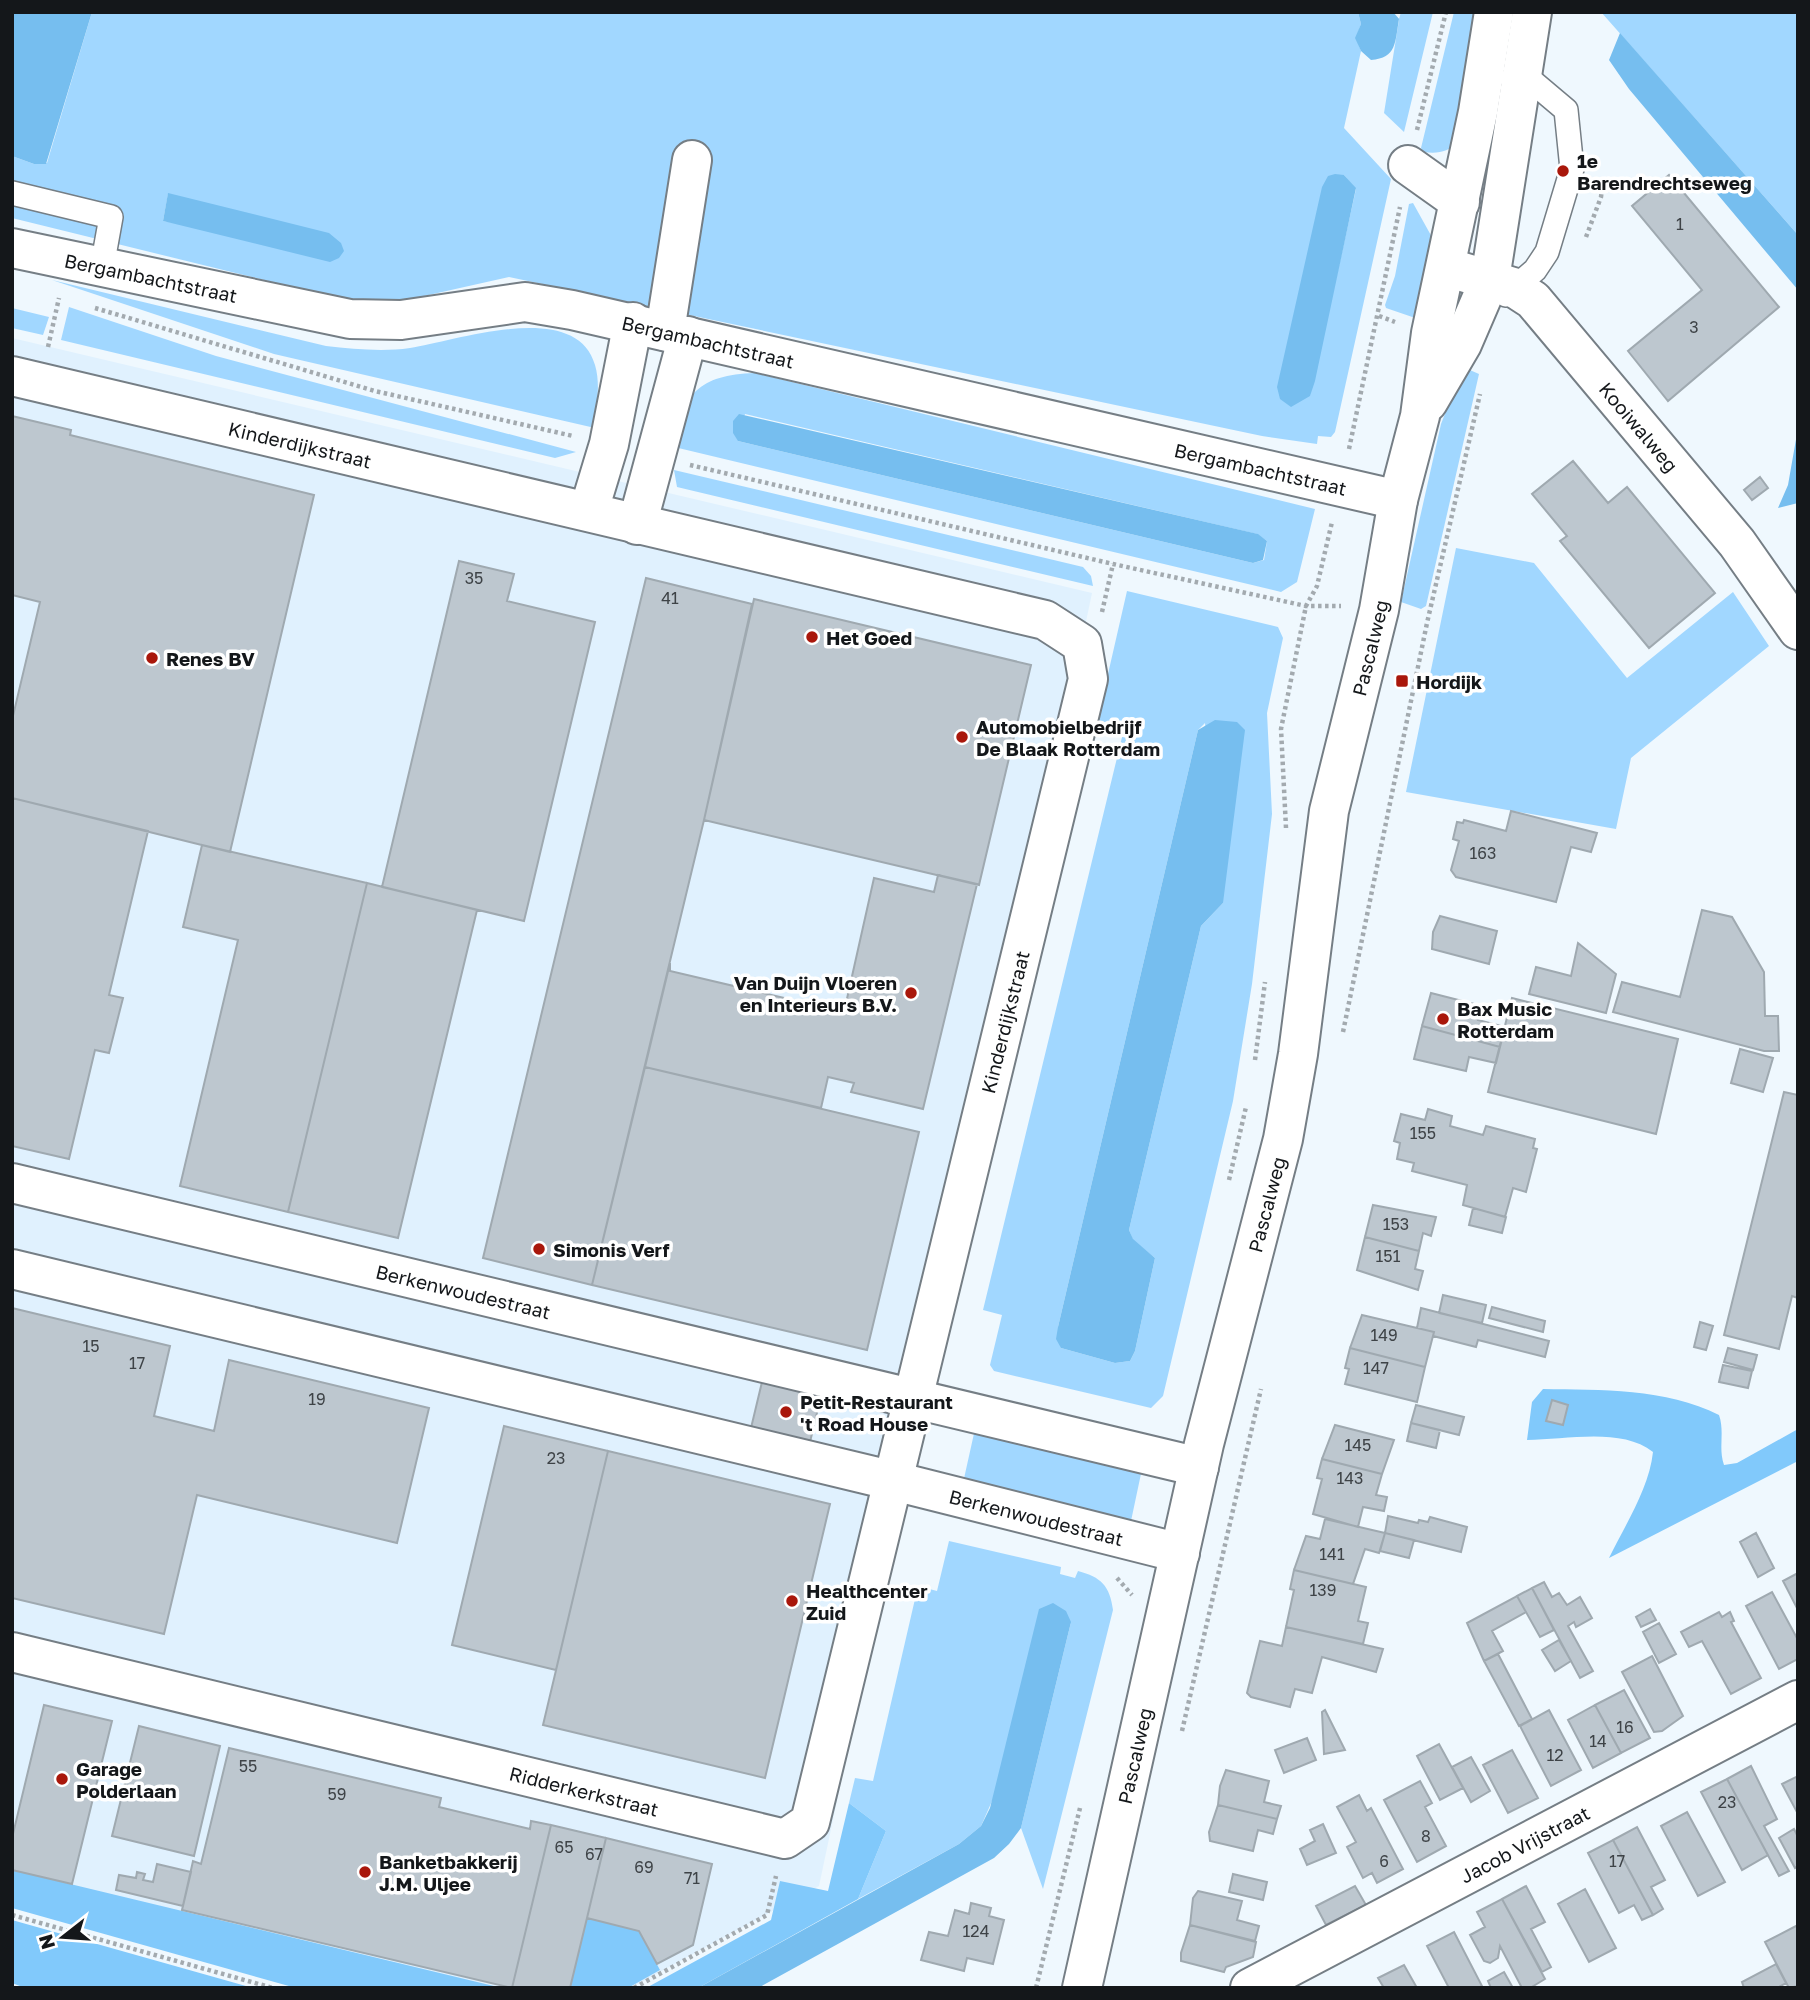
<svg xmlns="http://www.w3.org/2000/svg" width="1810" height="2000" font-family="'Golos Text',sans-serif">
  <rect width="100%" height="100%" fill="#eff8fe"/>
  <path fill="#e0f1fe" d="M 12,338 L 1092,593 L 819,1886 L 630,1988 L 390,1988 L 12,1905 Z"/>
  <path fill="#a1d7ff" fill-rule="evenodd" d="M 92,12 L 1358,12 L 1361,24 L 1356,38 L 1361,51 L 1344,128 L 1391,179 L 1335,432 L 1331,437 L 1318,436 L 1317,444 L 1262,436 L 509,277 L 393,303 L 357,303 L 12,218 L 12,156 L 34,164 L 47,163 ZM 1344,175 L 1356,189 L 1310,396 ZM 168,194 L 344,251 L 163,221 Z
    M 1393,12 L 1399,19 L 1401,12 L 1433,12 L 1404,132 L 1384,113 L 1399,20 Z
    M 1454,12 L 1482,12 L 1459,142 C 1447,152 1439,154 1423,152 L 1421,148 Z
    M 1601,12 L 1798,12 L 1798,235 Z
    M 1413,203 L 1433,239 L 1424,321 L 1386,308 L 1385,305 L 1395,276 L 1409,204 Z
    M 52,280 L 326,346 C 354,349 382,352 410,348 C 456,341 576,298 595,365 C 601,385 596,408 595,428 L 274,354 Z
    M 69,307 L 216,356 L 576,452 L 555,458 L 61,340 Z
    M 12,308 L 49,317 L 43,335 L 12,328 Z
    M 1463,367 L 1479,374 L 1426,606 L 1421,609 L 1401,602 L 1441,424 Z
    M 755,373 L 1315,509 L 1297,582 L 1281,592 L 670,446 C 684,394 698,375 755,373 ZM 745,414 L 1257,534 L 1267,541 L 1264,560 L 1253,563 L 738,441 Z
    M 674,470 L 1083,567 L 1091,576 L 1093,586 L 677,487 Z
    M 1456,548 L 1534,563 L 1627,678 L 1733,592 L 1769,646 L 1631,758 L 1616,829 L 1406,792 Z
    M 1127,591 L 1278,627 L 1283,638 L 1267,713 L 1272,814 L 1252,984 L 1233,1101 L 1163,1396 L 1151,1408 L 994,1371 L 990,1365 L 1002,1315 L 983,1310 L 1124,729 L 1097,722 ZM 1205,723 L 1223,903 L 1201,926 L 1129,1230 L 1133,1240 L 1155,1258 L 1135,1351 L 1130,1361 L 1115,1363 L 1061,1348 L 1058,1327 L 1198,730 Z
    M 975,1429 L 1142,1469 L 1131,1521 L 963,1483 Z
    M 949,1541 L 1061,1567 L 1060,1574 L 1075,1578 L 1078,1571 C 1101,1577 1110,1586 1113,1610 L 1043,1889 L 1021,1828 L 1071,1622 L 981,1826 L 959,1844 L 858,1899 L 886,1831 L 849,1803 L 855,1778 L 873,1781 L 918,1586 L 937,1591 Z"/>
  <path fill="#81c9fb" d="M 1543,1389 C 1600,1390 1666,1388 1719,1415 C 1725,1432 1718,1448 1724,1465 L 1737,1463 L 1798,1429 L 1798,1461 L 1609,1558 C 1625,1525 1649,1489 1653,1452 C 1621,1427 1566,1440 1527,1440 L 1532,1402 Z
    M 849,1803 L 886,1831 L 858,1899 L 698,1988 L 646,1988 L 771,1920 L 780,1881 L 828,1891 Z
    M 12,1870 L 502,1988 L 296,1988 L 12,1908 Z
    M 587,1918 L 639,1931 L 660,1970 L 628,1988 L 570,1988 Z
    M 12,1920 L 253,1988 L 25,1988 L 12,1983 Z"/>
  <path fill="#76beef" d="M 12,12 L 92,12 L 46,164 L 34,164 L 12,156 Z
    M 1358,12 L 1393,12 L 1399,19 C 1395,42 1397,58 1371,60 L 1361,51 L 1355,38 L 1361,24 Z
    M 1620,33 L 1798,235 L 1798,290 L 1629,89 L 1609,60 Z
    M 1335,174 L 1344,175 L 1356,188 L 1315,381 L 1310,396 L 1291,407 L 1280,399 L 1277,387 L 1322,187 L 1328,176 Z
    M 168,193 L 329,233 L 341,243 L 344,251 L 339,258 L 330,262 L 163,221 Z
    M 739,414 L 1258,534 L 1267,541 L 1263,560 L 1253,563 L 738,441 L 733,433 L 733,421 Z
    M 1798,428 L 1798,503 L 1778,508 L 1788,485 Z
    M 1215,720 L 1237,722 L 1245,730 L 1223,903 L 1201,926 L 1129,1230 L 1133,1239 L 1155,1258 L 1135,1351 L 1130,1361 L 1115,1363 L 1061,1348 L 1056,1339 L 1058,1327 L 1198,730 Z
    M 1053,1603 L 1066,1611 L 1071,1622 L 1021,1828 L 1009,1844 L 994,1858 L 758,1988 L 698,1988 L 959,1844 L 981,1826 L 990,1808 L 1039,1609 Z"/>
  <path fill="#bdc7cf" stroke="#9fa9b0" stroke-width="2" d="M 1669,175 L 1779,307 L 1668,401 L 1628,351 L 1702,290 L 1632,206 Z
    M 12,416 L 71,430 L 70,435 L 314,495 L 230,852 L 12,798 L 12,720 L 40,602 L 12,595 Z
    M 1573,461 L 1608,503 L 1627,487 L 1715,593 L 1649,648 L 1560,541 L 1567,536 L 1532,494 Z
    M 1760,477 L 1768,488 L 1752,500 L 1744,490 Z
    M 459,561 L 514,574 L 507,601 L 595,622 L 524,921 L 382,887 Z
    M 646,578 L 752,604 L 704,820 L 592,1285 L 483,1258 Z
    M 754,599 L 1031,665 L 979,885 L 704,820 Z
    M 12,798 L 148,831 L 109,995 L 123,998 L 109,1053 L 95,1050 L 69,1159 L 12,1146 Z
    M 1511,811 L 1597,833 L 1591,852 L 1571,847 L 1556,902 L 1456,877 L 1451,870 L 1459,841 L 1453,839 L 1457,822 L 1463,823 L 1464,820 L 1506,831 Z
    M 202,845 L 367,883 L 288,1212 L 180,1186 L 238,940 L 183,927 Z
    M 938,875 L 977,884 L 923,1109 L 851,1092 L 854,1083 L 828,1077 L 821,1108 L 645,1067 L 670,963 L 670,971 L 844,1012 L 874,878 L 934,892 Z
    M 367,883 L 477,910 L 398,1238 L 288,1212 Z
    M 1702,910 L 1732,917 L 1764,972 L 1765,1016 L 1778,1016 L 1779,1051 L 1764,1051 L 1613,1012 L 1622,982 L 1680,997 Z
    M 1440,916 L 1497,931 L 1489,964 L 1432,949 L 1433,932 Z
    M 1578,943 L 1616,974 L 1606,1013 L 1529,994 L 1536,967 L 1571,976 Z
    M 1431,993 L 1482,1006 L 1478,1020 L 1505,1027 L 1500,1047 L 1422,1026 Z
    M 1512,998 L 1678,1039 L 1656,1134 L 1488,1092 Z
    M 1422,1026 L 1500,1047 L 1496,1063 L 1469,1057 L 1466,1071 L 1414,1059 Z
    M 1740,1049 L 1773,1058 L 1763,1092 L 1731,1083 Z
    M 645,1067 L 919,1132 L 867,1350 L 592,1285 Z
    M 1784,1092 L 1798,1095 L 1798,1298 L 1792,1296 L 1779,1349 L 1724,1335 Z
    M 1428,1109 L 1452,1116 L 1450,1126 L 1483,1135 L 1486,1126 L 1535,1139 L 1533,1148 L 1537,1149 L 1526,1192 L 1513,1188 L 1505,1217 L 1463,1205 L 1467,1185 L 1412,1171 L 1414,1163 L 1397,1159 L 1400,1143 L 1394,1141 L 1401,1114 L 1425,1120 Z
    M 1373,1205 L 1436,1217 L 1431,1236 L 1423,1233 L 1419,1251 L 1365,1237 Z
    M 1473,1208 L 1506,1217 L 1502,1233 L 1469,1225 Z
    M 1365,1237 L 1419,1251 L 1415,1269 L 1423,1271 L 1418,1290 L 1357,1270 Z
    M 1443,1295 L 1486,1305 L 1482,1323 L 1439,1313 Z
    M 1492,1307 L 1545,1321 L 1543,1332 L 1489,1318 Z
    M 12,1308 L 170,1346 L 154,1416 L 214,1431 L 229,1360 L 429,1408 L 397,1543 L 197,1495 L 164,1634 L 12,1598 Z
    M 1421,1308 L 1549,1341 L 1545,1357 L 1478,1340 L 1476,1347 L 1433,1336 L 1434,1332 L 1417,1328 Z
    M 1362,1315 L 1434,1332 L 1425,1367 L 1350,1348 Z
    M 1700,1322 L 1713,1326 L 1706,1350 L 1694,1347 Z
    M 1350,1348 L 1425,1367 L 1417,1402 L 1345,1384 L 1349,1369 L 1345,1368 Z
    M 1728,1348 L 1757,1355 L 1753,1370 L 1724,1362 Z
    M 1723,1365 L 1752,1371 L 1748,1388 L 1719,1382 Z
    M 762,1382 L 821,1396 L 810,1442 L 751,1428 Z
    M 1552,1400 L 1568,1405 L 1563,1425 L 1546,1421 Z
    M 1416,1405 L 1464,1417 L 1459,1435 L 1411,1423 Z
    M 1411,1423 L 1440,1430 L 1436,1448 L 1407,1441 Z
    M 1335,1425 L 1394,1440 L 1382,1474 L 1322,1459 Z
    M 504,1426 L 608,1451 L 556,1670 L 452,1645 Z
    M 608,1451 L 830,1504 L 765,1778 L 543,1725 Z
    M 1322,1459 L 1382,1474 L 1376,1495 L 1387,1497 L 1384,1511 L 1363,1507 L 1358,1527 L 1313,1514 L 1322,1479 L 1317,1478 Z
    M 1388,1516 L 1418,1523 L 1419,1520 L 1428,1522 L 1430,1517 L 1467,1527 L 1461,1552 L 1385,1533 Z
    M 1325,1519 L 1385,1533 L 1379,1553 L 1365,1549 L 1353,1584 L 1294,1570 L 1306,1536 L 1320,1539 Z
    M 1385,1533 L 1414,1540 L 1409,1558 L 1380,1551 Z
    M 1756,1533 L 1774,1568 L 1758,1577 L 1740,1542 Z
    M 1294,1570 L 1366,1587 L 1358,1621 L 1368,1623 L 1363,1644 L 1286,1627 L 1294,1590 L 1290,1589 Z
    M 1798,1573 L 1798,1610 L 1783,1581 Z
    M 1544,1582 L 1552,1597 L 1559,1593 L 1567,1605 L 1580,1597 L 1592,1618 L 1576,1627 L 1574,1622 L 1568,1626 L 1593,1671 L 1580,1678 L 1532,1588 Z
    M 1532,1588 L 1554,1630 L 1540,1637 L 1517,1596 Z
    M 1772,1592 L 1798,1640 L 1798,1659 L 1779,1669 L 1746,1606 Z
    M 1517,1596 L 1526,1612 L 1492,1631 L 1503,1651 L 1484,1661 L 1467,1623 Z
    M 1650,1609 L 1656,1620 L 1641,1627 L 1636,1617 Z
    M 1719,1612 L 1722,1617 L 1730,1612 L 1734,1621 L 1731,1622 L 1761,1678 L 1731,1694 L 1702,1641 L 1689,1647 L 1681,1632 Z
    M 1659,1623 L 1676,1654 L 1659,1663 L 1643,1632 Z
    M 1286,1627 L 1383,1649 L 1376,1672 L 1322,1657 L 1312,1693 L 1295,1689 L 1290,1707 L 1251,1697 L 1247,1693 L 1260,1641 L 1282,1646 Z
    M 1559,1640 L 1571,1661 L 1555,1671 L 1542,1650 Z
    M 1498,1654 L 1532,1719 L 1519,1726 L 1484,1661 Z
    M 1652,1656 L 1683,1716 L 1662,1731 L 1654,1732 L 1622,1672 Z
    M 1624,1690 L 1650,1738 L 1621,1753 L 1595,1705 Z
    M 44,1705 L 112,1721 L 72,1884 L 12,1870 L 12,1838 Z
    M 1595,1705 L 1621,1753 L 1593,1768 L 1568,1720 Z
    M 1325,1710 L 1345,1750 L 1324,1754 L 1322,1712 Z
    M 1549,1710 L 1581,1770 L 1551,1786 L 1520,1726 Z
    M 139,1726 L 220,1746 L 194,1856 L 112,1836 Z
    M 1307,1738 L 1316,1760 L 1284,1773 L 1275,1750 Z
    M 1439,1744 L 1463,1788 L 1440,1800 L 1417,1756 Z
    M 229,1748 L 441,1798 L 439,1807 L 530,1829 L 531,1821 L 551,1825 L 512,1988 L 182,1910 L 193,1861 L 201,1864 Z
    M 1512,1750 L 1538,1798 L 1508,1813 L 1483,1765 Z
    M 1471,1757 L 1490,1791 L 1471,1802 L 1452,1767 Z
    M 1751,1766 L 1777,1819 L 1764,1826 L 1789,1871 L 1779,1876 L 1727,1779 Z
    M 1226,1770 L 1269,1781 L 1264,1802 L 1281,1806 L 1277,1819 L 1218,1805 L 1220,1786 Z
    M 1798,1776 L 1798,1814 L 1782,1784 Z
    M 1727,1779 L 1768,1855 L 1742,1870 L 1701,1792 Z
    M 1420,1781 L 1432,1803 L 1425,1807 L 1446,1846 L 1417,1862 L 1384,1800 Z
    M 1359,1795 L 1367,1811 L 1371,1808 L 1403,1869 L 1377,1883 L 1372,1873 L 1363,1878 L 1347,1847 L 1356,1842 L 1337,1807 Z
    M 1218,1805 L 1277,1819 L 1273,1834 L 1258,1830 L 1253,1851 L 1210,1841 L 1209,1832 Z
    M 1687,1812 L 1725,1882 L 1698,1896 L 1661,1826 Z
    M 1323,1824 L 1336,1853 L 1307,1865 L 1300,1849 L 1315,1841 L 1310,1830 Z
    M 551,1825 L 606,1838 L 587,1918 L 570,1988 L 512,1988 Z
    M 1637,1827 L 1665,1880 L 1651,1887 L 1663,1909 L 1653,1915 L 1613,1840 Z
    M 1794,1829 L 1798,1837 L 1798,1866 L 1795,1868 L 1779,1838 Z
    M 606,1838 L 712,1864 L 693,1945 L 657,1964 L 639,1931 L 587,1918 Z
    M 1613,1840 L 1653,1915 L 1642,1920 L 1634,1905 L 1619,1913 L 1588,1853 Z
    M 157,1864 L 191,1872 L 183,1906 L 116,1890 L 119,1875 L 136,1878 L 137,1872 L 145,1874 L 143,1880 L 153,1882 Z
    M 1233,1874 L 1267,1882 L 1263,1900 L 1229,1892 Z
    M 1355,1886 L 1366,1905 L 1326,1925 L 1316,1906 Z
    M 1526,1886 L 1545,1922 L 1531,1929 L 1551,1967 L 1542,1972 L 1502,1899 Z
    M 1585,1889 L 1616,1948 L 1589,1962 L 1558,1904 Z
    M 1198,1891 L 1242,1901 L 1237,1920 L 1259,1926 L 1255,1941 L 1190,1925 L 1193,1898 Z
    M 1502,1899 L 1545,1979 L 1530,1988 L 1522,1988 L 1500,1946 L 1498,1958 L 1490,1963 L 1484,1961 L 1470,1935 L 1485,1927 L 1477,1912 Z
    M 971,1903 L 991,1908 L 989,1916 L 1004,1920 L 993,1964 L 967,1958 L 964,1971 L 921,1960 L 929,1932 L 948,1936 L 955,1910 L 969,1914 Z
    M 1190,1925 L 1256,1942 L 1253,1957 L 1226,1967 L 1224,1972 L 1181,1961 L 1181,1953 Z
    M 1798,1925 L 1798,1986 L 1789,1988 L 1765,1942 Z
    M 1454,1932 L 1482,1986 L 1478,1988 L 1449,1988 L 1427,1946 Z
    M 1776,1964 L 1786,1983 L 1777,1988 L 1744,1988 L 1742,1982 Z
    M 1404,1965 L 1417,1988 L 1384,1988 L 1378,1978 Z
    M 1504,1972 L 1513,1988 L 1491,1988 L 1488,1981 Z"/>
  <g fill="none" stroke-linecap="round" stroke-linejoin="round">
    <g stroke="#757e85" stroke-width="26">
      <path id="lane" d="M 12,193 L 111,217 L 102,267
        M 1506,295 L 1535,270 L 1547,252 L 1572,169 L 1566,110 L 1534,83 L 1512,79"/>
    </g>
    <g stroke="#757e85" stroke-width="42">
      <g id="street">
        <path d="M 1408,165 L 1460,202"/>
        <path id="s1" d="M 1446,267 L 1513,287 L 1533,300 L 1737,543 L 1798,630"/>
        <path d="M 665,331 L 692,160"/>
        <path id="s2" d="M 12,376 L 1045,620 L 1082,644 L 1088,679 L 810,1822 L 785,1839 L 12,1652"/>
        <path d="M 589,510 L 609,444 L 633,322"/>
        <path d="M 637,525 L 688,336"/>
        <path id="s3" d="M 12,1183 L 1199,1467"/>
        <path id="s4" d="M 12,1269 L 894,1481 L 1180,1553"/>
        <path id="s5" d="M 1250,1988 L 1798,1700"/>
      </g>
    </g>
    <g stroke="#757e85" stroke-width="42">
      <g id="secondary">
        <path id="s6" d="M 12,248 L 350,319 L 401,320 L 525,302 L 572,310 L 1398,500"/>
        <path d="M 1428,402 L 1462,344 L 1490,279 L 1532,12"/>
        <path id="s7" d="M 1082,1988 L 1204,1444 L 1283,1139 L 1298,1054 L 1329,811 L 1379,610 L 1398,500 L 1420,416 L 1431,333 L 1478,112 L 1494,12"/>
      </g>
    </g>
    <path stroke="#a3aaaf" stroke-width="4.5" stroke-dasharray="3.5 3.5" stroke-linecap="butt" d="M 1417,130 L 1446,12
      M 1586,237 L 1601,197 L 1603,179
      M 95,308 L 375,391 L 573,436
      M 1379,316 L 1395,322
      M 48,347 L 59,298
      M 1349,449 L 1400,207
      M 690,465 L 1113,564 L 1306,606 L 1341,606
      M 1102,612 L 1113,564
      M 1286,828 L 1281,729 L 1306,606 L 1317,586 L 1332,522
      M 1343,1032 L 1427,623 L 1480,394
      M 1255,1060 L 1265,982
      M 1229,1180 L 1246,1107
      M 1117,1578 L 1132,1595
      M 1182,1731 L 1261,1389
      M 12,1915 L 273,1988
      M 634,1988 L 767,1915 L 776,1876
      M 1036,1988 L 1080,1808"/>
    <use href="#lane" stroke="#fff" stroke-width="23"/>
    <use href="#street" stroke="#fff" stroke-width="38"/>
    <use href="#secondary" stroke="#fff" stroke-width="38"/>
  </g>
  <g fill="#a9170b" stroke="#fff" stroke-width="2.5">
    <circle cx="1563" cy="171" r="7"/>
    <circle cx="812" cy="637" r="7"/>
    <circle cx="152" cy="658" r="7"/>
    <rect x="1395" y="674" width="14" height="14" rx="3.5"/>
    <circle cx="962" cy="737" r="7"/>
    <circle cx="911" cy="993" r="7"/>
    <circle cx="1443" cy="1019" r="7"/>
    <circle cx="539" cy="1249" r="7"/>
    <circle cx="786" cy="1412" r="7"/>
    <circle cx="792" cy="1601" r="7"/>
    <circle cx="62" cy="1779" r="7"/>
    <circle cx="365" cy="1872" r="7"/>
  </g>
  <g text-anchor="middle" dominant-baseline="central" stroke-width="7" stroke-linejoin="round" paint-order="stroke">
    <g font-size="16" fill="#3e4347">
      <text x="1680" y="224">1</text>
      <text x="1694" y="327">3</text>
      <text x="474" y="578">35</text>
      <text x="670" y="598">41</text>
      <text x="1483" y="853">163</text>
      <text x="1423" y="1133">155</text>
      <text x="1396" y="1224">153</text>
      <text x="1388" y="1256">151</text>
      <text x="1384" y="1335">149</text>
      <text x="91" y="1346">15</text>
      <text x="137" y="1363">17</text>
      <text x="1376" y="1368">147</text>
      <text x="317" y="1399">19</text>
      <text x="1358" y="1445">145</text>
      <text x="556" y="1458">23</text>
      <text x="1350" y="1478">143</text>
      <text x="1332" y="1554">141</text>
      <text x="1323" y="1590">139</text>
      <text x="1625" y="1727">16</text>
      <text x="1598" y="1741">14</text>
      <text x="1555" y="1755">12</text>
      <text x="248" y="1766">55</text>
      <text x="337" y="1794">59</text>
      <text x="1727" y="1802">23</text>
      <text x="1426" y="1836">8</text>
      <text x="564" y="1847">65</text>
      <text x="594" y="1854">67</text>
      <text x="1384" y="1861">6</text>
      <text x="1617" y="1861">17</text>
      <text x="644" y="1867">69</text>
      <text x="692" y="1878">71</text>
      <text x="976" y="1931">124</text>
    </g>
    <g font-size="19" font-weight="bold" fill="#14171a" stroke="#fff" text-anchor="start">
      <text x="1577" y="160">1e<tspan x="1577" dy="22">Barendrechtseweg</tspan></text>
      <text x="826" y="637">Het Goed</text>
      <text x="166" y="658">Renes BV</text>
      <text x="1416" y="681">Hordijk</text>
      <text x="976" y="726">Automobielbedrijf<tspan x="976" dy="22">De Blaak Rotterdam</tspan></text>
      <text x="897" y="982" text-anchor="end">Van Duijn Vloeren<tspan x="897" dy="22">en Interieurs B.V.</tspan></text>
      <text x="1457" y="1008">Bax Music<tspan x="1457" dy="22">Rotterdam</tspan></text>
      <text x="553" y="1249">Simonis Verf</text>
      <text x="800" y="1401">Petit-Restaurant<tspan x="800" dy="22">'t Road House</tspan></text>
      <text x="806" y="1590">Healthcenter<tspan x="806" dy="22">Zuid</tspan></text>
      <text x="76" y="1768">Garage<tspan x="76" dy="22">Polderlaan</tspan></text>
      <text x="379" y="1861">Banketbakkerij<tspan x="379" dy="22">J.M. Uljee</tspan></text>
    </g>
    <g font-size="19" fill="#14171a" stroke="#fff">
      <text stroke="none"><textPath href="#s6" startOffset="142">Bergambachtstraat</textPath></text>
      <text stroke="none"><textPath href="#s6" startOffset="709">Bergambachtstraat</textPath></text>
      <text stroke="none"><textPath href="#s1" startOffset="259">Kooiwalweg</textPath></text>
      <text stroke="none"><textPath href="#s2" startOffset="296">Kinderdijkstraat</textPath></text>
      <text stroke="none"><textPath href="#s6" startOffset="1276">Bergambachtstraat</textPath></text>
      <text stroke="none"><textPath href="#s7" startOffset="1372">Pascalweg</textPath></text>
      <text transform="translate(1005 1022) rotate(-76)">Kinderdijkstraat</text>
      <text stroke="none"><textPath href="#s7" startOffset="805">Pascalweg</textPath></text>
      <text stroke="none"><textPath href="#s3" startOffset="464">Berkenwoudestraat</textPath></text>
      <text stroke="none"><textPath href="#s4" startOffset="1054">Berkenwoudestraat</textPath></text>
      <text stroke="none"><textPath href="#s7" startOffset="238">Pascalweg</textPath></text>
      <text transform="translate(584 1791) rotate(14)">Ridderkerkstraat</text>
      <text stroke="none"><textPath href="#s5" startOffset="310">Jacob Vrijstraat</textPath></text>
    </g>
  </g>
  <rect width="1810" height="2000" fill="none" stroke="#14171a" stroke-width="28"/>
  <g transform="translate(63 1937) rotate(253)" stroke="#ffffff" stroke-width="5" paint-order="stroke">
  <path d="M0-5L12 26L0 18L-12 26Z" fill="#14171a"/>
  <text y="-10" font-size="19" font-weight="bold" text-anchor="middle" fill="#14171a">N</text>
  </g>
</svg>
